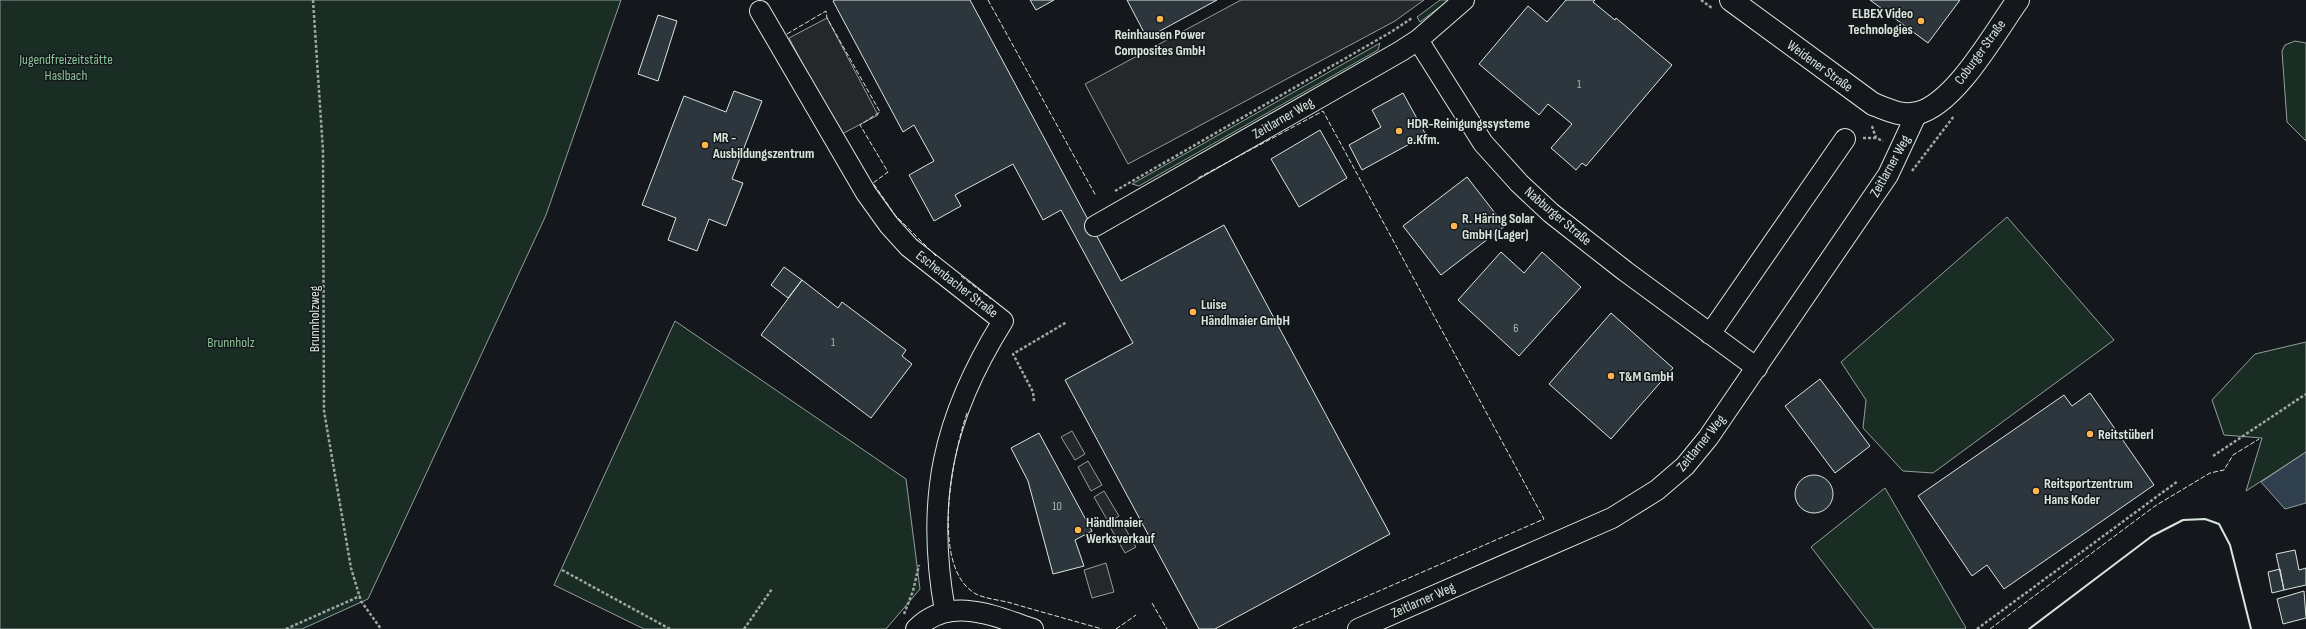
<svg xmlns="http://www.w3.org/2000/svg" width="2306" height="629" font-family="'Sofia Sans Condensed',sans-serif">
  <rect width="100%" height="100%" fill="#14181c"/>
  <path fill="#1a2d24" stroke="#939e99" d="M 0,0 L 621,0 L 546,215 L 368,599 L 302,629 L 0,629 Z
    M 1440,0 L 1449,0 L 1420,22 L 1417,17 Z
    M 2295,41 L 2306,43 L 2306,141 L 2287,122 L 2282,51 L 2285,45 Z
    M 1380,43 L 1378,50 L 1139,186 L 1132,184 Z
    M 2007,217 L 2114,340 L 1933,473 L 1903,471 L 1863,428 L 1866,400 L 1841,362 Z
    M 675,321 L 906,479 L 920,589 L 886,629 L 644,629 L 554,585 Z
    M 2306,342 L 2306,452 L 2246,491 L 2262,438 L 2224,435 L 2212,400 L 2255,354 Z
    M 1885,488 L 1966,628 L 1965,629 L 1874,629 L 1811,547 Z"/>
  <path fill="#24282b" stroke="#939e99" d="M 1241,0 L 1424,0 L 1395,21 L 1128,164 L 1085,84 Z
    M 827,18 L 878,115 L 840,135 L 789,38 Z
    M 1072,431 L 1085,454 L 1075,460 L 1061,437 Z
    M 1088,461 L 1102,485 L 1091,491 L 1078,467 Z
    M 1104,491 L 1119,516 L 1109,523 L 1094,497 Z
    M 1121,521 L 1136,547 L 1125,553 L 1110,527 Z
    M 1106,563 L 1114,592 L 1092,598 L 1084,570 Z"/>
  <path fill="#2f3f4d" stroke="#939e99" d="M 2306,452 L 2306,503 L 2285,509 L 2261,482 Z"/>
  <path fill="#2c363c" stroke="#d8e6dc" d="M 835,0 L 970,0 L 1121,281 L 1224,225 L 1390,534 L 1215,629 L 1199,629 L 1065,380 L 1133,343 L 1061,210 L 1043,220 L 1013,164 L 955,195 L 961,206 L 934,221 L 909,175 L 934,161 L 914,125 L 903,132 L 833,1 Z
    M 1030,0 L 1054,0 L 1036,10 Z
    M 1127,0 L 1217,0 L 1147,38 Z
    M 1566,0 L 1595,0 L 1593,2 L 1615,20 L 1616,18 L 1672,65 L 1586,166 L 1582,163 L 1576,170 L 1551,148 L 1572,124 L 1548,104 L 1539,115 L 1479,64 L 1528,6 L 1547,22 Z
    M 1870,0 L 1960,0 L 1928,43 Z
    M 658,15 L 677,21 L 658,81 L 638,74 Z
    M 734,91 L 762,101 L 732,179 L 743,183 L 726,226 L 709,219 L 697,251 L 668,240 L 676,218 L 642,205 L 684,96 L 726,112 Z
    M 1403,93 L 1426,135 L 1362,170 L 1349,145 L 1381,127 L 1372,110 Z
    M 1320,130 L 1347,178 L 1299,207 L 1271,159 Z
    M 1467,177 L 1505,226 L 1441,275 L 1403,226 Z
    M 1501,252 L 1524,273 L 1542,252 L 1581,287 L 1519,356 L 1458,300 Z
    M 784,267 L 802,280 L 788,298 L 771,285 Z
    M 802,280 L 838,308 L 842,302 L 906,350 L 902,356 L 912,364 L 871,418 L 761,335 Z
    M 1611,313 L 1673,368 L 1611,439 L 1549,384 Z
    M 1820,379 L 1870,446 L 1835,473 L 1785,406 Z
    M 2090,393 L 2154,485 L 2004,589 L 1987,565 L 1972,576 L 1918,496 L 2064,395 L 2072,406 Z
    M 1039,433 L 1092,531 L 1075,540 L 1084,566 L 1053,574 L 1028,481 L 1011,448 Z
    M1795 494a19 19 0 1 1 38 0a19 19 0 1 1-38 0Z
    M 2295,550 L 2299,570 L 2306,568 L 2306,585 L 2284,590 L 2276,554 Z
    M 2280,569 L 2284,590 L 2272,593 L 2268,572 Z
    M 2304,591 L 2306,618 L 2283,624 L 2277,599 Z"/>
  <g fill="none" stroke-linecap="round" stroke-linejoin="round">
    <g stroke="#d8e6dc" stroke-width="22">
      <path id="minor" d="M 760,11 L 866,193 L 889,225 L 909,247 L 1003,321 C 943,417 925,499 945,611
        M 1418,40 L 1483,143 L 1519,183 L 1551,213 L 1625,271 L 1757,368
        M 1095,226 L 1401,51 L 1418,40 L 1464,0
        M 1710,334 L 1845,139
        M 916,629 C 950,595 994,616 1033,629
        M 1358,629 L 1612,518 L 1657,490 L 1685,466 L 1708,438 L 1888,175 L 1917,113"/>
    </g>
    <g stroke="#d8e6dc" stroke-width="24">
      <path id="major" d="M 1731,0 L 1873,104 C 1888,110 1902,117 1918,113 C 1956,103 1995,32 2018,0"/>
    </g>
    <path stroke="#9da8a2" stroke-width="2.5" stroke-dasharray="3 2" stroke-linecap="butt" d="M 313,0 L 323,151 L 324,411 L 351,568 L 361,601 L 381,629
      M 1701,0 L 1712,8
      M 1872,126 L 1876,138 L 1883,141
      M 1863,138 L 1876,138
      M 1912,171 L 1954,116
      M 1115,191 L 1391,32 L 1412,18
      M 1034,401 L 1033,392 L 1013,354 L 1067,322
      M 2213,456 L 2306,394
      M 562,570 L 670,629
      M 904,614 L 913,591 L 919,565
      M 286,629 L 360,596
      M 744,629 L 772,589
      M 1977,629 L 2178,481"/>
    <use href="#minor" stroke="#14181c" stroke-width="20"/>
    <use href="#major" stroke="#14181c" stroke-width="22"/>
    <path stroke="#d8e6dc" stroke-width="1" stroke-dasharray="5 2" stroke-linecap="butt" d="M 988,0 L 1096,196
      M 787,34 L 826,11 L 827,18 L 880,112 L 860,125 L 888,172 L 873,183 L 895,215 L 936,256
      M 1198,178 L 1323,111 L 1544,519 L 1292,629
      M 961,276 L 991,299
      M 967,413 C 953,454 929,568 976,594 C 986,599 1000,600 1011,603 C 1041,612 1071,620 1102,629
      M 1152,603 L 1167,629
      M 1116,629 L 1136,615
      M 1990,629 L 2155,506 L 2210,473 L 2224,470 L 2233,455 L 2259,439"/>
    <path stroke="#d8e6dc" stroke-width="2" d="M 2029,629 L 2152,536 L 2183,520 L 2205,519 L 2219,524 L 2230,545 L 2251,629"/>
  </g>
  <g fill="#ffb74d" stroke="#14181c" stroke-width="1.5">
    <circle cx="1160" cy="19" r="4"/>
    <circle cx="1921" cy="21" r="4"/>
    <circle cx="1399" cy="131" r="4"/>
    <circle cx="705" cy="145" r="4"/>
    <circle cx="1454" cy="226" r="4"/>
    <circle cx="1193" cy="312" r="4"/>
    <circle cx="1611" cy="376" r="4"/>
    <circle cx="2090" cy="434" r="4"/>
    <circle cx="2036" cy="491" r="4"/>
    <circle cx="1078" cy="530" r="4"/>
  </g>
  <g text-anchor="middle" dominant-baseline="central" stroke-width="3" stroke-linejoin="round" paint-order="stroke">
    <g font-size="12" fill="#adbab4">
      <text x="1579" y="84">1</text>
      <text x="1516" y="328">6</text>
      <text x="833" y="342">1</text>
      <text x="1057" y="506">10</text>
    </g>
    <g font-size="14" font-weight="bold" fill="#d8e6dc" stroke="#14181c" text-anchor="start">
      <text x="1913" y="13" text-anchor="end">ELBEX Video<tspan x="1913" dy="16">Technologies</tspan></text>
      <text x="1160" y="34" text-anchor="middle">Reinhausen Power<tspan x="1160" dy="16">Composites GmbH</tspan></text>
      <text x="1407" y="123">HDR-Reinigungssysteme<tspan x="1407" dy="16">e.Kfm.</tspan></text>
      <text x="713" y="137">MR -<tspan x="713" dy="16">Ausbildungszentrum</tspan></text>
      <text x="1462" y="218">R. Häring Solar<tspan x="1462" dy="16">GmbH (Lager)</tspan></text>
      <text x="1201" y="304">Luise<tspan x="1201" dy="16">Händlmaier GmbH</tspan></text>
      <text x="1619" y="376">T&amp;M GmbH</text>
      <text x="2098" y="434">Reitstüberl</text>
      <text x="2044" y="483">Reitsportzentrum<tspan x="2044" dy="16">Hans Koder</tspan></text>
      <text x="1086" y="522">Händlmaier<tspan x="1086" dy="16">Werksverkauf</tspan></text>
    </g>
    <g font-size="14" fill="#d8e6dc" stroke="#14181c">
      <text transform="translate(1980 52) rotate(-54)">Coburger Straße</text>
      <text transform="translate(1820 66) rotate(36)">Weidener Straße</text>
      <text transform="translate(1283 118) rotate(-30)">Zeitlarner Weg</text>
      <text transform="translate(1890 166) rotate(-61)">Zeitlarner Weg</text>
      <text transform="translate(1558 216) rotate(40)">Nabburger Straße</text>
      <text transform="translate(957 284) rotate(38)">Eschenbacher Straße</text>
      <text transform="translate(314 319) rotate(-90)">Brunnholzweg</text>
      <text transform="translate(1701 443) rotate(-51)">Zeitlarner Weg</text>
      <text transform="translate(1423 600) rotate(-24)">Zeitlarner Weg</text>
    </g>
    <g font-size="14" fill="#8ac095" stroke="#14181c">
      <text x="66" y="59">Jugendfreizeitstätte<tspan x="66" dy="16">Haslbach</tspan></text>
      <text x="231" y="342">Brunnholz</text>
    </g>
  </g>
</svg>
